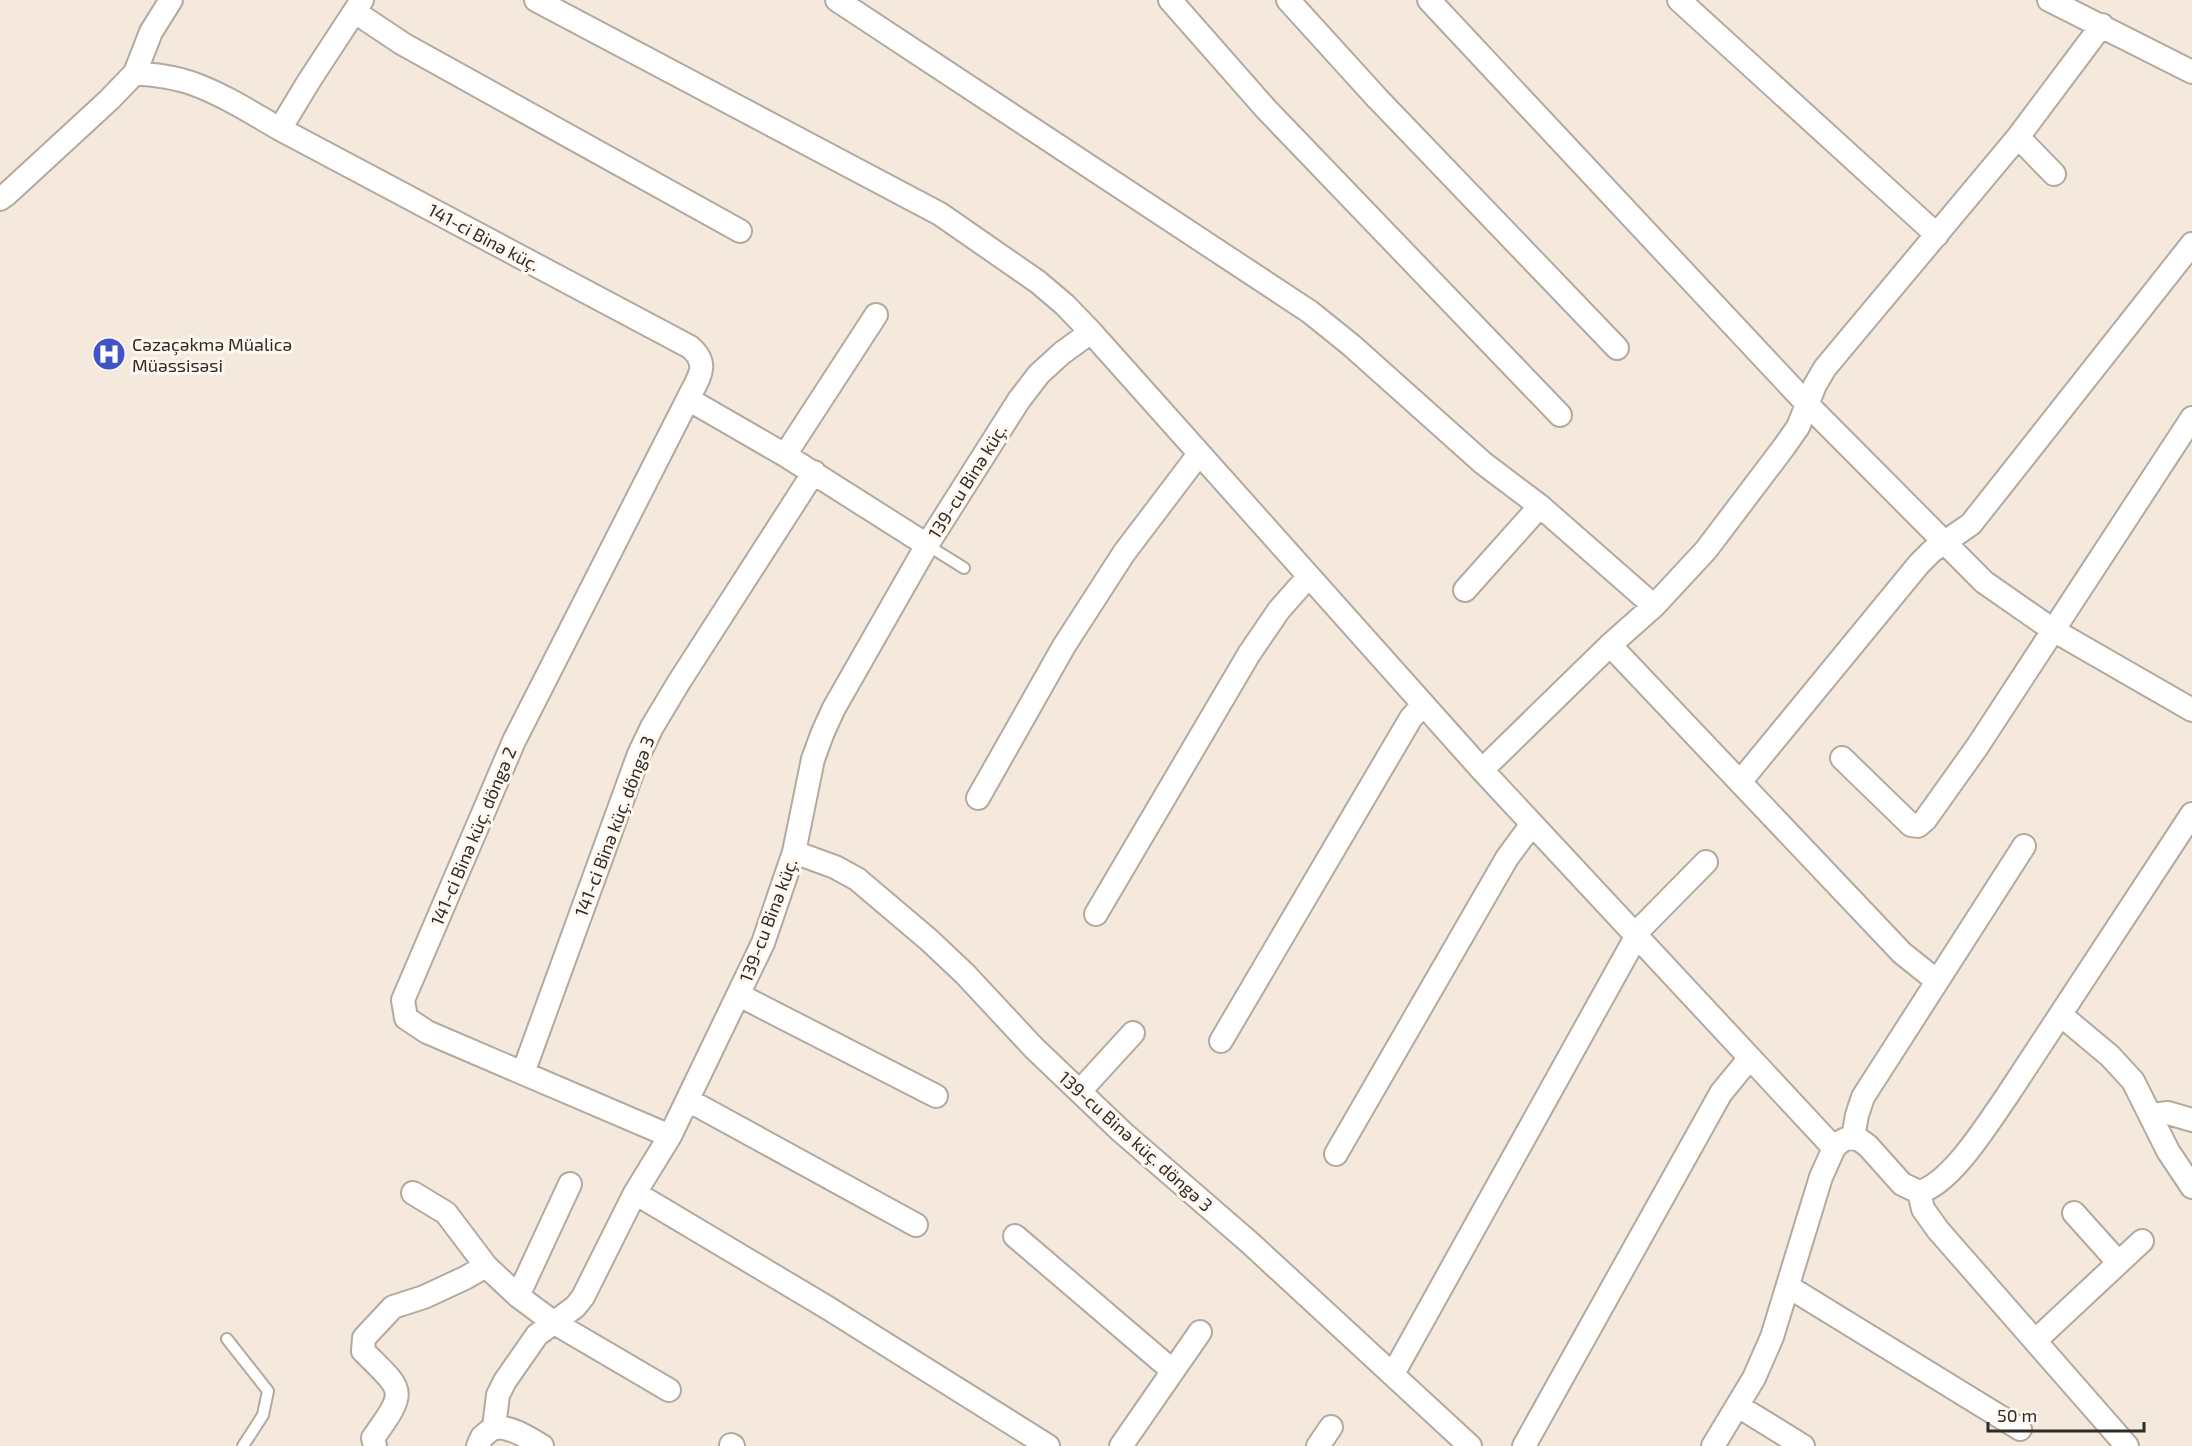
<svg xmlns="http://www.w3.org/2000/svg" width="2192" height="1446" font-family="'Exo 2',sans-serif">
  <rect width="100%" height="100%" fill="#f5e9dd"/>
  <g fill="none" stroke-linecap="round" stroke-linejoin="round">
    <g stroke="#b4a99e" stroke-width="14">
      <path id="service" d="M 927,545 L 964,568
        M 227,1339 L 268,1391 L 263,1415 L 243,1446"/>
    </g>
    <g stroke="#b4a99e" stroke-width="26">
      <path id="minor" d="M 536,0 L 940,214 L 1038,282 L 1065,305 L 1091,332 L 1482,770 L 1834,1148
        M 837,0 L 1310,312 L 1351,345 L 1483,463 L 1540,506 L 1654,606
        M 1170,0 L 1266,109 L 1560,415
        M 1288,0 L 1377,98 L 1617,348
        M 1429,0 L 1808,405 L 1984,582 L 2053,630 L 2192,710
        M 1679,0 L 1937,235
        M 2049,0 L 2192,72
        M 355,12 L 403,44 L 740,231
        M 135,73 L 151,32 L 171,0
        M 280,129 L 309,81 L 362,0
        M 2018,137 L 2054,174
        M 0,199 L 7,194 L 109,100 L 135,73 C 155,75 175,77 194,84 C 224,95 252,113 280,129 L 690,347 C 711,365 698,378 688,399 L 785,455 L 927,545
        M 785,455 L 876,315
        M 1465,590 L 1540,506
        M 1610,645 L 1902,953 L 1937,981
        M 1842,758 L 1911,825 L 1918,826 L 1925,820 L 1977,747 L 2192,418
        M 1482,770 L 1610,645 L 1654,606 L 1706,550 L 1784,447 L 1798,427 L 1815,385 L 1825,368 L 2018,137 L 2102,25
        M 1740,782 L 1919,564 L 1932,551 L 1971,524 L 2192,244
        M 978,798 L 1064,646 L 1124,553 L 1199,454
        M 794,852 L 835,867 L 857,879 L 929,940 L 965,974 L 1034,1048 L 1122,1132 L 1249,1242 L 1470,1446
        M 1096,914 L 1249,654 L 1279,610 L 1309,576
        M 739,995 L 936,1096
        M 2061,1015 L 2110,1056 L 2133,1081 L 2168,1151 L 2192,1187
        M 1221,1041 L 1411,718 L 1423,705
        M 523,1073 L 639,754 L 652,727 L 679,682 L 814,472
        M 1080,1091 L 1133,1033
        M 688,1100 L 916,1225
        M 2151,1115 L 2168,1113 L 2192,1120
        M 670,1136 L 427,1032 L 406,1018 L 403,1000 L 514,741 L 688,399
        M 1853,1138 L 1857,1115 L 1863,1097 L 2024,846
        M 1336,1154 L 1507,858 L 1532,824
        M 1919,1192 L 1923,1209 L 1938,1230 L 2127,1446
        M 413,1193 L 446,1213 L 486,1266 L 518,1296 L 553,1322 L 669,1390
        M 635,1193 L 828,1308 L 1048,1446
        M 2074,1213 L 2118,1262
        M 1015,1236 L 1173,1371
        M 1789,1287 L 2020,1429
        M 518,1296 L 570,1184
        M 2035,1341 L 2142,1241
        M 1393,1374 L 1641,928 L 1706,862
        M 1738,1406 L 1803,1446
        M 494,1427 L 498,1395 L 505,1381 L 537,1335 L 575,1307 L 583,1297 L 635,1193 L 670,1136 L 763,943 L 794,852 L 813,759 L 823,732 L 834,708 L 927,545 L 1019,400 L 1039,374 L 1062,353 L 1091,332
        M 494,1427 C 512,1427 527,1437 542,1446
        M 731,1445 L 733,1446
        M 375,1446 L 373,1438 C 408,1389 404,1392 363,1351 L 364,1338 L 393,1307 L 424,1297 L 465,1278 L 486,1266
        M 478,1446 L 482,1437 L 494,1427
        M 1121,1446 L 1200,1332
        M 1318,1446 L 1331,1427
        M 1524,1446 L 1721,1093 L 1749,1059
        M 1713,1446 L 1754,1378 L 1772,1337 L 1821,1177 L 1834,1148 L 1840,1142 L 1846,1139 L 1853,1138 L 1860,1140 L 1868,1146 L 1902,1184 L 1919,1192 C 1951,1184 1988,1123 2007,1096 L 2192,814"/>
    </g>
    <use href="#service" stroke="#fff" stroke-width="10"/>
    <use href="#minor" stroke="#fff" stroke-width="22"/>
  </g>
  <defs>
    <g id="hospital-disc" transform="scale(1.725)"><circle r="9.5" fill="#4154c7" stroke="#fff7f0"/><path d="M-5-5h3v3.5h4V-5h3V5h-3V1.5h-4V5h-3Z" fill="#fff"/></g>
  </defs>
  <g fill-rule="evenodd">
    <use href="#hospital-disc" x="109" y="354"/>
  </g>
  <g text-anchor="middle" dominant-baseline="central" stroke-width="6" stroke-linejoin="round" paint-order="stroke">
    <g font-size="18" fill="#2f2b26" stroke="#fff7f0">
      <text transform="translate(484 237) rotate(28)">141-ci Binə küç.</text>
      <text transform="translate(967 481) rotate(-58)">139-cu Binə küç.</text>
      <text transform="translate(614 826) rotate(-69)">141-ci Binə küç. döngə 3</text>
      <text transform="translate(473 836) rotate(-67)">141-ci Binə küç. döngə 2</text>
      <text transform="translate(768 920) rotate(-69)">139-cu Binə küç.</text>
      <text transform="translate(1136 1141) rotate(42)">139-cu Binə küç. döngə 3</text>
    </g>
    <g font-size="18" fill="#2f2b26" stroke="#fff7f0" text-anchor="start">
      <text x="132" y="344">Cəzaçəkmə Müalicə<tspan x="132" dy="21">Müəssisəsi</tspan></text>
    </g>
  </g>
  <path d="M1988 1422v9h156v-9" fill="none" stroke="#2f2b26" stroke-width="3"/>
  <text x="1997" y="1422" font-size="18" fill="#2f2b26" stroke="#fff7f0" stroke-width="4.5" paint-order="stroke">50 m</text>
</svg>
